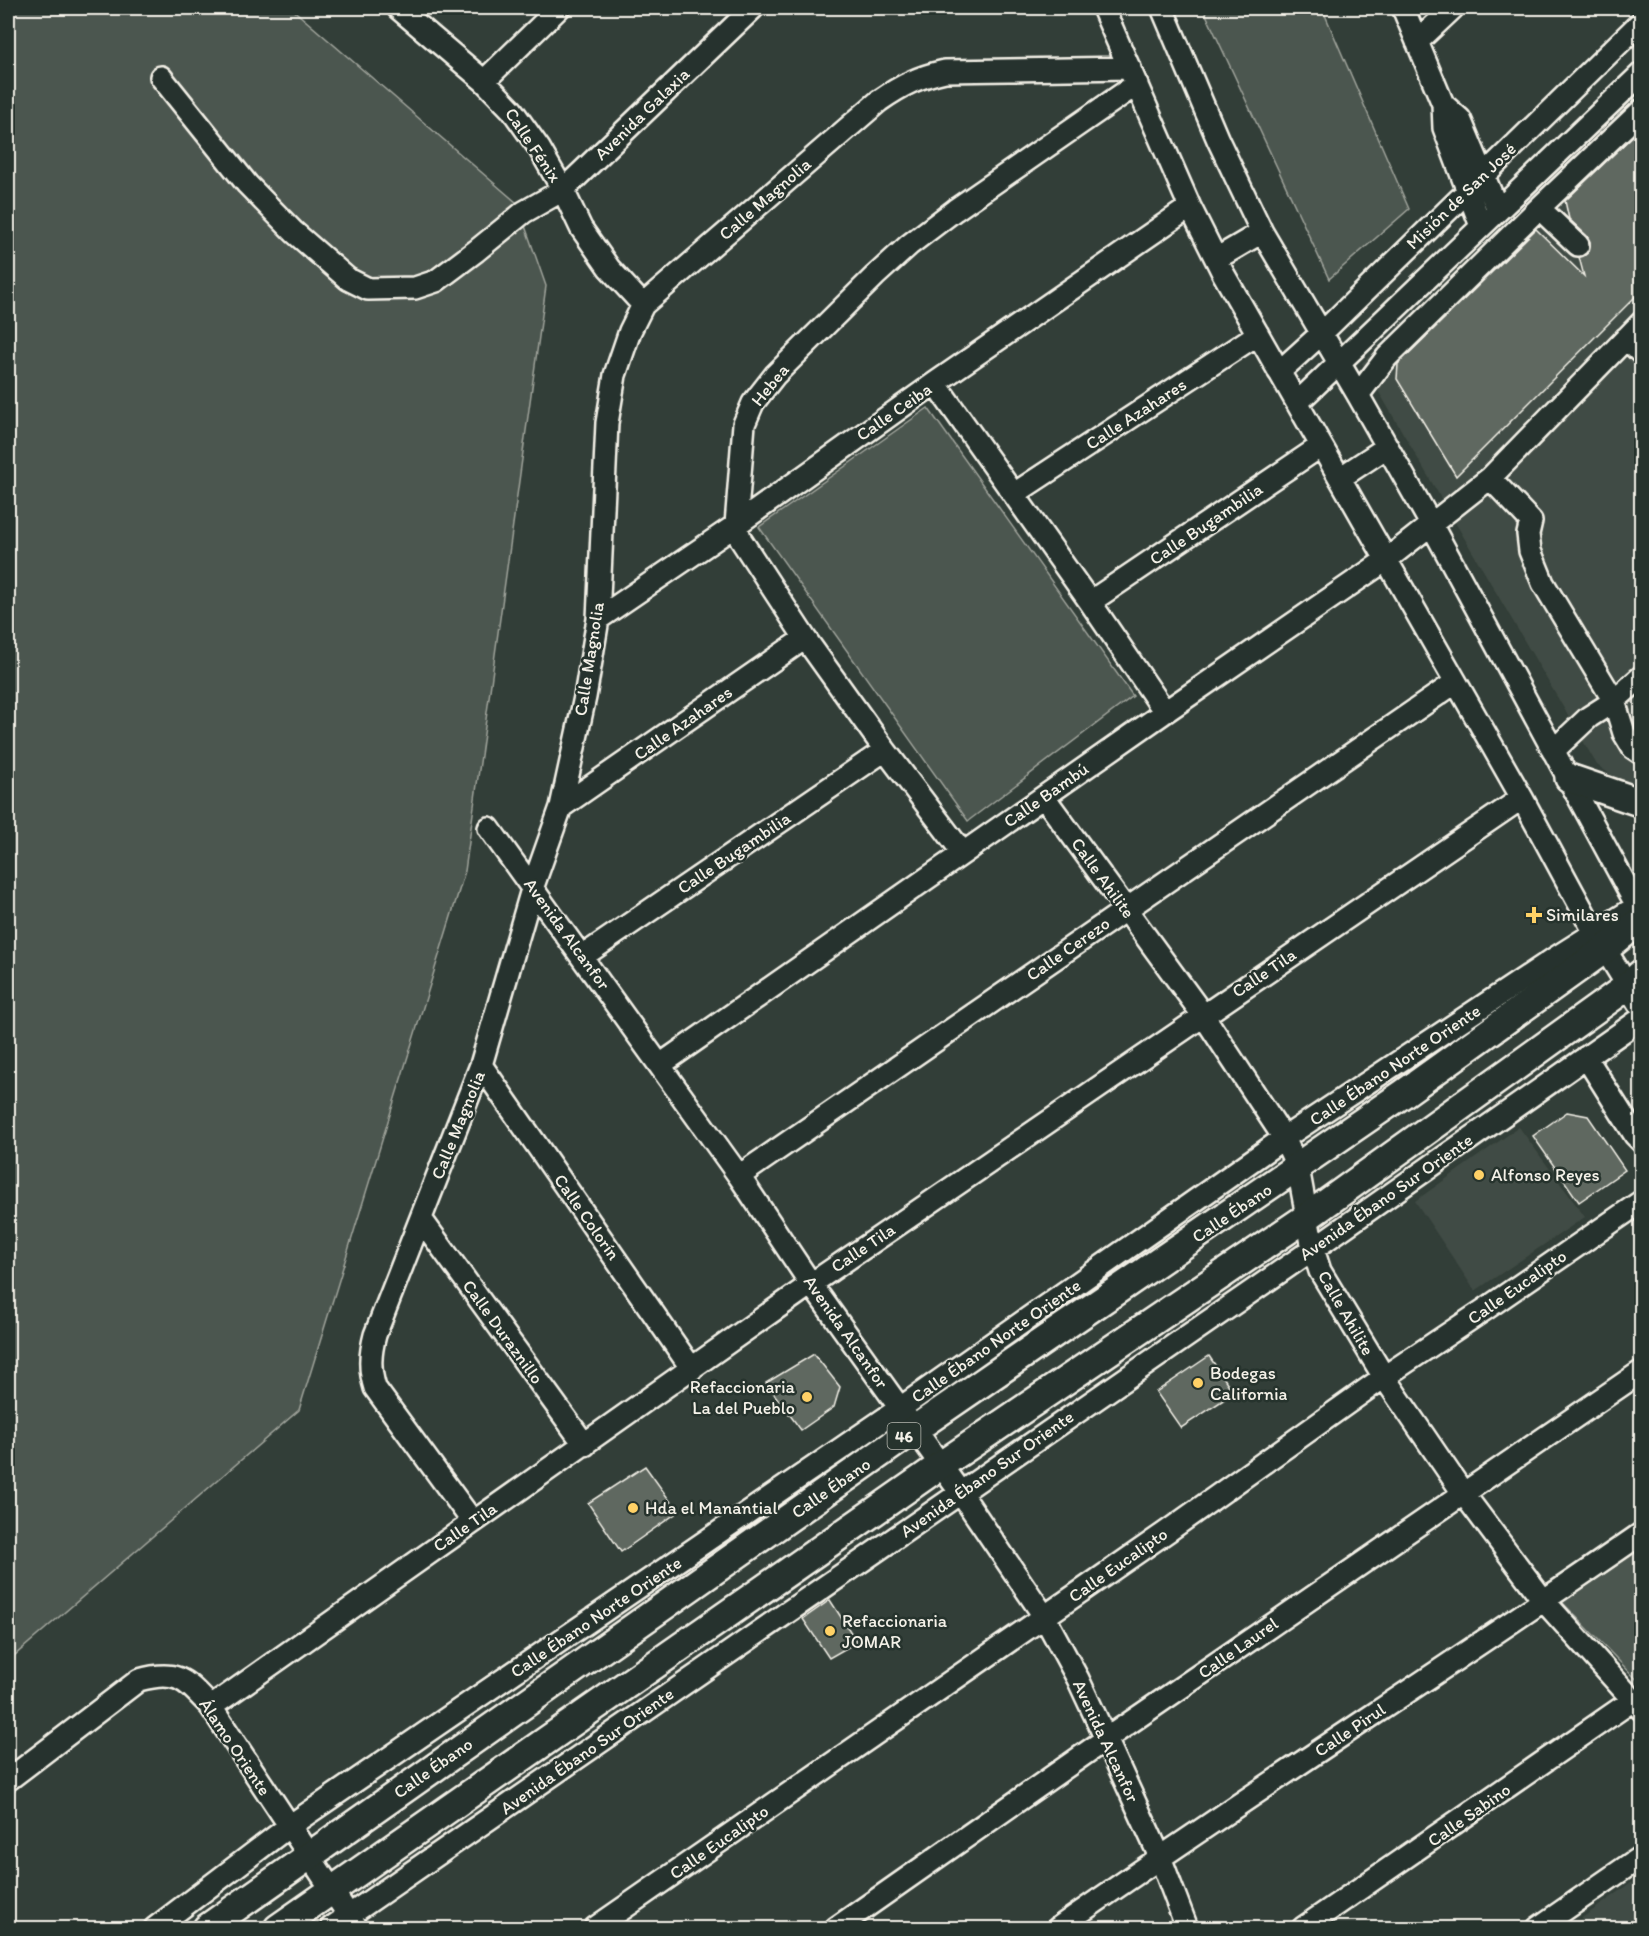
<svg xmlns="http://www.w3.org/2000/svg" width="1649" height="1936" font-family="Itim,sans-serif">
  <rect width="100%" height="100%" fill="#323e38"/>
  <filter id="ink" filterUnits="userSpaceOnUse"><feTurbulence type="fractalNoise" baseFrequency=".0167" numOctaves="2"/><feDisplacementMap in="SourceGraphic" scale="12" xChannelSelector="R" yChannelSelector="G"/><feConvolveMatrix kernelMatrix="1 2 1 2 8 2 1 2 1" color-interpolation-filters="sRGB"/></filter>
  <g filter="url(#ink)">
    <path fill="#404b44" d="M 1641,92 L 1641,789 L 1624,784 L 1597,765 L 1362,363 Z
      M 1519,1127 L 1585,1217 L 1475,1291 L 1415,1201 Z
      M 1641,1876 L 1641,1928 L 1568,1928 Z"/>
    <path fill="#4c564f" stroke="#a0a49c" stroke-width="1.5" d="M 8,8 L 291,8 L 517,203 L 546,286 L 465,871 L 299,1410 L 8,1661 Z
      M 1203,8 L 1322,8 L 1409,209 L 1329,279 Z
      M 928,408 L 1133,696 L 968,821 L 759,527 Z
      M 1641,1549 L 1641,1684 L 1562,1602 Z"/>
    <path fill="#5f6861" stroke="#f4f1e8" stroke-width="1.5" d="M 1641,128 L 1641,291 L 1456,476 L 1397,379 L 1398,364 L 1536,229 L 1584,276 L 1579,257 L 1588,253 L 1590,242 L 1587,236 L 1569,219 L 1565,201 Z
      M 1567,1112 L 1588,1116 L 1625,1170 L 1579,1202 L 1533,1136 Z
      M 814,1354 L 840,1387 L 834,1407 L 801,1430 L 766,1383 Z
      M 1209,1356 L 1234,1393 L 1181,1428 L 1156,1392 Z
      M 645,1466 L 678,1512 L 621,1552 L 588,1503 Z
      M 830,1600 L 857,1642 L 829,1658 L 803,1619 Z"/>
    <g fill="none" stroke-linecap="round" stroke-linejoin="round">
      <g stroke="#f4f1e8" stroke-width="26">
        <path id="minor" d="M 398,8 L 484,81 L 512,110 L 539,148 L 563,190 L 581,228 L 609,268 L 643,305
          M 1103,8 L 1190,207 L 1223,273 L 1522,798 L 1595,933 L 1642,1009
          M 1162,8 L 1218,140 L 1262,232 L 1358,395 L 1431,524 L 1642,915
          M 1403,8 L 1443,104 L 1444,128 L 1481,226
          M 1417,42 L 1453,8
          M 161,77 L 247,184 L 294,232 L 348,279 L 368,289 L 415,288 L 436,281 L 476,251 L 524,212 L 563,190 L 753,8
          M 484,81 L 559,8
          M 1443,104 L 1460,119 L 1498,210
          M 1539,208 L 1578,245
          M 1216,259 L 1262,232
          M 1626,338 L 1642,354
          M 1279,372 L 1322,333 L 1642,21
          M 935,383 L 1090,602 L 1165,712
          M 1358,395 L 1387,357 L 1539,208 L 1642,110
          M 1297,403 L 1642,73
          M 1340,478 L 1387,447
          M 1490,478 L 1531,521 L 1528,534 L 1530,551 L 1543,583 L 1614,701 L 1624,733 L 1633,748 L 1642,754
          M 1014,494 L 1258,334
          M 1090,602 L 1321,446
          M 598,619 L 736,525 L 935,383 L 1190,207
          M 1553,751 L 1589,717 L 1614,701 L 1642,676
          M 1044,797 L 1203,1015 L 1284,1138 L 1298,1168 L 1313,1249 L 1320,1271 L 1384,1377 L 1463,1493 L 1544,1601 L 1642,1710
          M 561,807 L 805,638
          M 489,828 L 739,1176 L 811,1284 L 960,1492 L 1044,1616 L 1078,1679 L 1106,1739 L 1160,1857 L 1187,1928
          M 963,853 L 885,750 L 805,638 L 741,540 L 736,525 L 744,424 L 753,403 L 775,375 L 875,276 L 909,245 L 955,210 L 1137,84
          M 583,956 L 885,750
          M 1586,1057 L 1635,1135 L 1642,1142
          M 481,1065 L 692,1369
          M 660,1065 L 1165,712 L 1386,560 L 1490,478 L 1642,322
          M 739,1176 L 1456,682
          M 421,1219 L 585,1445
          M 473,1522 L 375,1388 C 369,1369 370,1354 375,1335 L 481,1065 L 533,886 L 561,807 L 585,697 L 598,619 L 607,423 L 615,375 L 630,331 L 643,305 L 879,101 C 902,85 918,77 945,71 L 1130,68
          M 211,1707 L 811,1284 L 1522,798
          M 8,1780 L 139,1680 C 178,1669 185,1680 211,1707 L 357,1928
          M 155,1928 L 288,1827 L 899,1409 L 1284,1138 L 1552,960 L 1636,907
          M 331,1928 L 1313,1249 L 1642,1018
          M 595,1928 L 1168,1531 L 1384,1377 L 1487,1308 L 1642,1201
          M 836,1928 L 1106,1739 L 1642,1371
          M 1058,1928 C 1251,1793 1449,1667 1642,1533
          M 1303,1928 L 1633,1700
          M 1538,1928 L 1642,1856"/>
      </g>
      <g stroke="#f4f1e8" stroke-width="32">
        <path id="major" d="M 1569,778 L 1642,803
          M 207,1928 L 915,1429 L 1403,1094 L 1605,949 L 1642,919
          M 278,1928 L 941,1465 L 1307,1217 L 1628,986 L 1642,973"/>
      </g>
      <use href="#minor" stroke="#26332d" stroke-width="21"/>
      <use href="#major" stroke="#26332d" stroke-width="27"/>
    </g>
  </g>
  <g fill="#ffd166" stroke="#26332d" stroke-width="2">
    <path d="M1531 906h6v6h6v6h-6v6h-6v-6h-6v-6h6z"/>
    <circle cx="1479" cy="1175" r="6"/>
    <circle cx="1198" cy="1383" r="6"/>
    <circle cx="807" cy="1397" r="6"/>
    <circle cx="633" cy="1508" r="6"/>
    <circle cx="830" cy="1631" r="6"/>
  </g>
  <g text-anchor="middle" dominant-baseline="central" stroke-width="5" stroke-linejoin="round" paint-order="stroke">
    <rect fill="#26332d" stroke="#b6b8b0" stroke-width="1.5" x="887.5" y="1423" width="33" height="26" rx="4.5"/>
    <g font-size="16" font-weight="bold" fill="#f4f1e8">
      <text x="904" y="1436">46</text>
    </g>
    <g font-size="18" fill="#f4f1e8" stroke="#26332d">
      <text transform="translate(642 114) rotate(-44)">Avenida Galaxia</text>
      <text transform="translate(533 145) rotate(56)">Calle Fénix</text>
      <text transform="translate(1461 196) rotate(-44)">Misión de San José</text>
      <text transform="translate(765 199) rotate(-41)">Calle Magnolia</text>
      <text transform="translate(770 385) rotate(-51)">Hebea</text>
      <text transform="translate(894 412) rotate(-35)">Calle Ceiba</text>
      <text transform="translate(1136 414) rotate(-33)">Calle Azahares</text>
      <text transform="translate(1206 524) rotate(-34)">Calle Bugambilia</text>
      <text transform="translate(589 659) rotate(-81)">Calle Magnolia</text>
      <text transform="translate(683 723) rotate(-35)">Calle Azahares</text>
      <text transform="translate(1046 795) rotate(-35)">Calle Bambú</text>
      <text transform="translate(734 853) rotate(-34)">Calle Bugambilia</text>
      <text transform="translate(1103 878) rotate(54)">Calle Ahilite</text>
      <text transform="translate(567 934) rotate(54)">Avenida Alcanfor</text>
      <text transform="translate(1068 949) rotate(-35)">Calle Cerezo</text>
      <text transform="translate(1264 973) rotate(-34)">Calle Tila</text>
      <text transform="translate(1395 1065) rotate(-34)">Calle Ébano Norte Oriente</text>
      <text transform="translate(458 1125) rotate(-68)">Calle Magnolia</text>
      <text transform="translate(1386 1197) rotate(-35)">Avenida Ébano Sur Oriente</text>
      <text transform="translate(1232 1213) rotate(-34)">Calle Ébano</text>
      <text transform="translate(587 1217) rotate(55)">Calle Colorín</text>
      <text transform="translate(863 1248) rotate(-34)">Calle Tila</text>
      <text transform="translate(1517 1287) rotate(-35)">Calle Eucalipto</text>
      <text transform="translate(1346 1313) rotate(60)">Calle Ahilite</text>
      <text transform="translate(503 1332) rotate(54)">Calle Duraznillo</text>
      <text transform="translate(846 1332) rotate(55)">Avenida Alcanfor</text>
      <text transform="translate(996 1341) rotate(-35)">Calle Ébano Norte Oriente</text>
      <text transform="translate(987 1474) rotate(-35)">Avenida Ébano Sur Oriente</text>
      <text transform="translate(831 1488) rotate(-35)">Calle Ébano</text>
      <text transform="translate(465 1527) rotate(-35)">Calle Tila</text>
      <text transform="translate(1118 1565) rotate(-35)">Calle Eucalipto</text>
      <text transform="translate(596 1617) rotate(-34)">Calle Ébano Norte Oriente</text>
      <text transform="translate(1238 1648) rotate(-35)">Calle Laurel</text>
      <text transform="translate(1350 1730) rotate(-34)">Calle Pirul</text>
      <text transform="translate(1106 1741) rotate(65)">Avenida Alcanfor</text>
      <text transform="translate(235 1747) rotate(56)">Álamo Oriente</text>
      <text transform="translate(587 1751) rotate(-35)">Avenida Ébano Sur Oriente</text>
      <text transform="translate(433 1768) rotate(-35)">Calle Ébano</text>
      <text transform="translate(1469 1815) rotate(-35)">Calle Sabino</text>
      <text transform="translate(719 1842) rotate(-35)">Calle Eucalipto</text>
    </g>
    <g font-size="18" fill="#f4f1e8" stroke="#26332d" text-anchor="start">
      <text x="1546" y="915">Similares</text>
      <text x="1491" y="1175">Alfonso Reyes</text>
      <text x="1210" y="1373">Bodegas<tspan x="1210" dy="21">California</tspan></text>
      <text x="795" y="1387" text-anchor="end">Refaccionaria<tspan x="795" dy="21">La del Pueblo</tspan></text>
      <text x="645" y="1508">Hda el Manantial</text>
      <text x="842" y="1621">Refaccionaria<tspan x="842" dy="21">JOMAR</tspan></text>
    </g>
  </g>
  <rect width="1649" height="1936" fill="none" stroke="#26332d" stroke-width="30"/>
  <rect x="15" y="15" width="1619" height="1906" fill="none" stroke="#f4f1e8" stroke-width="2" filter="url(#ink)"/>
</svg>
